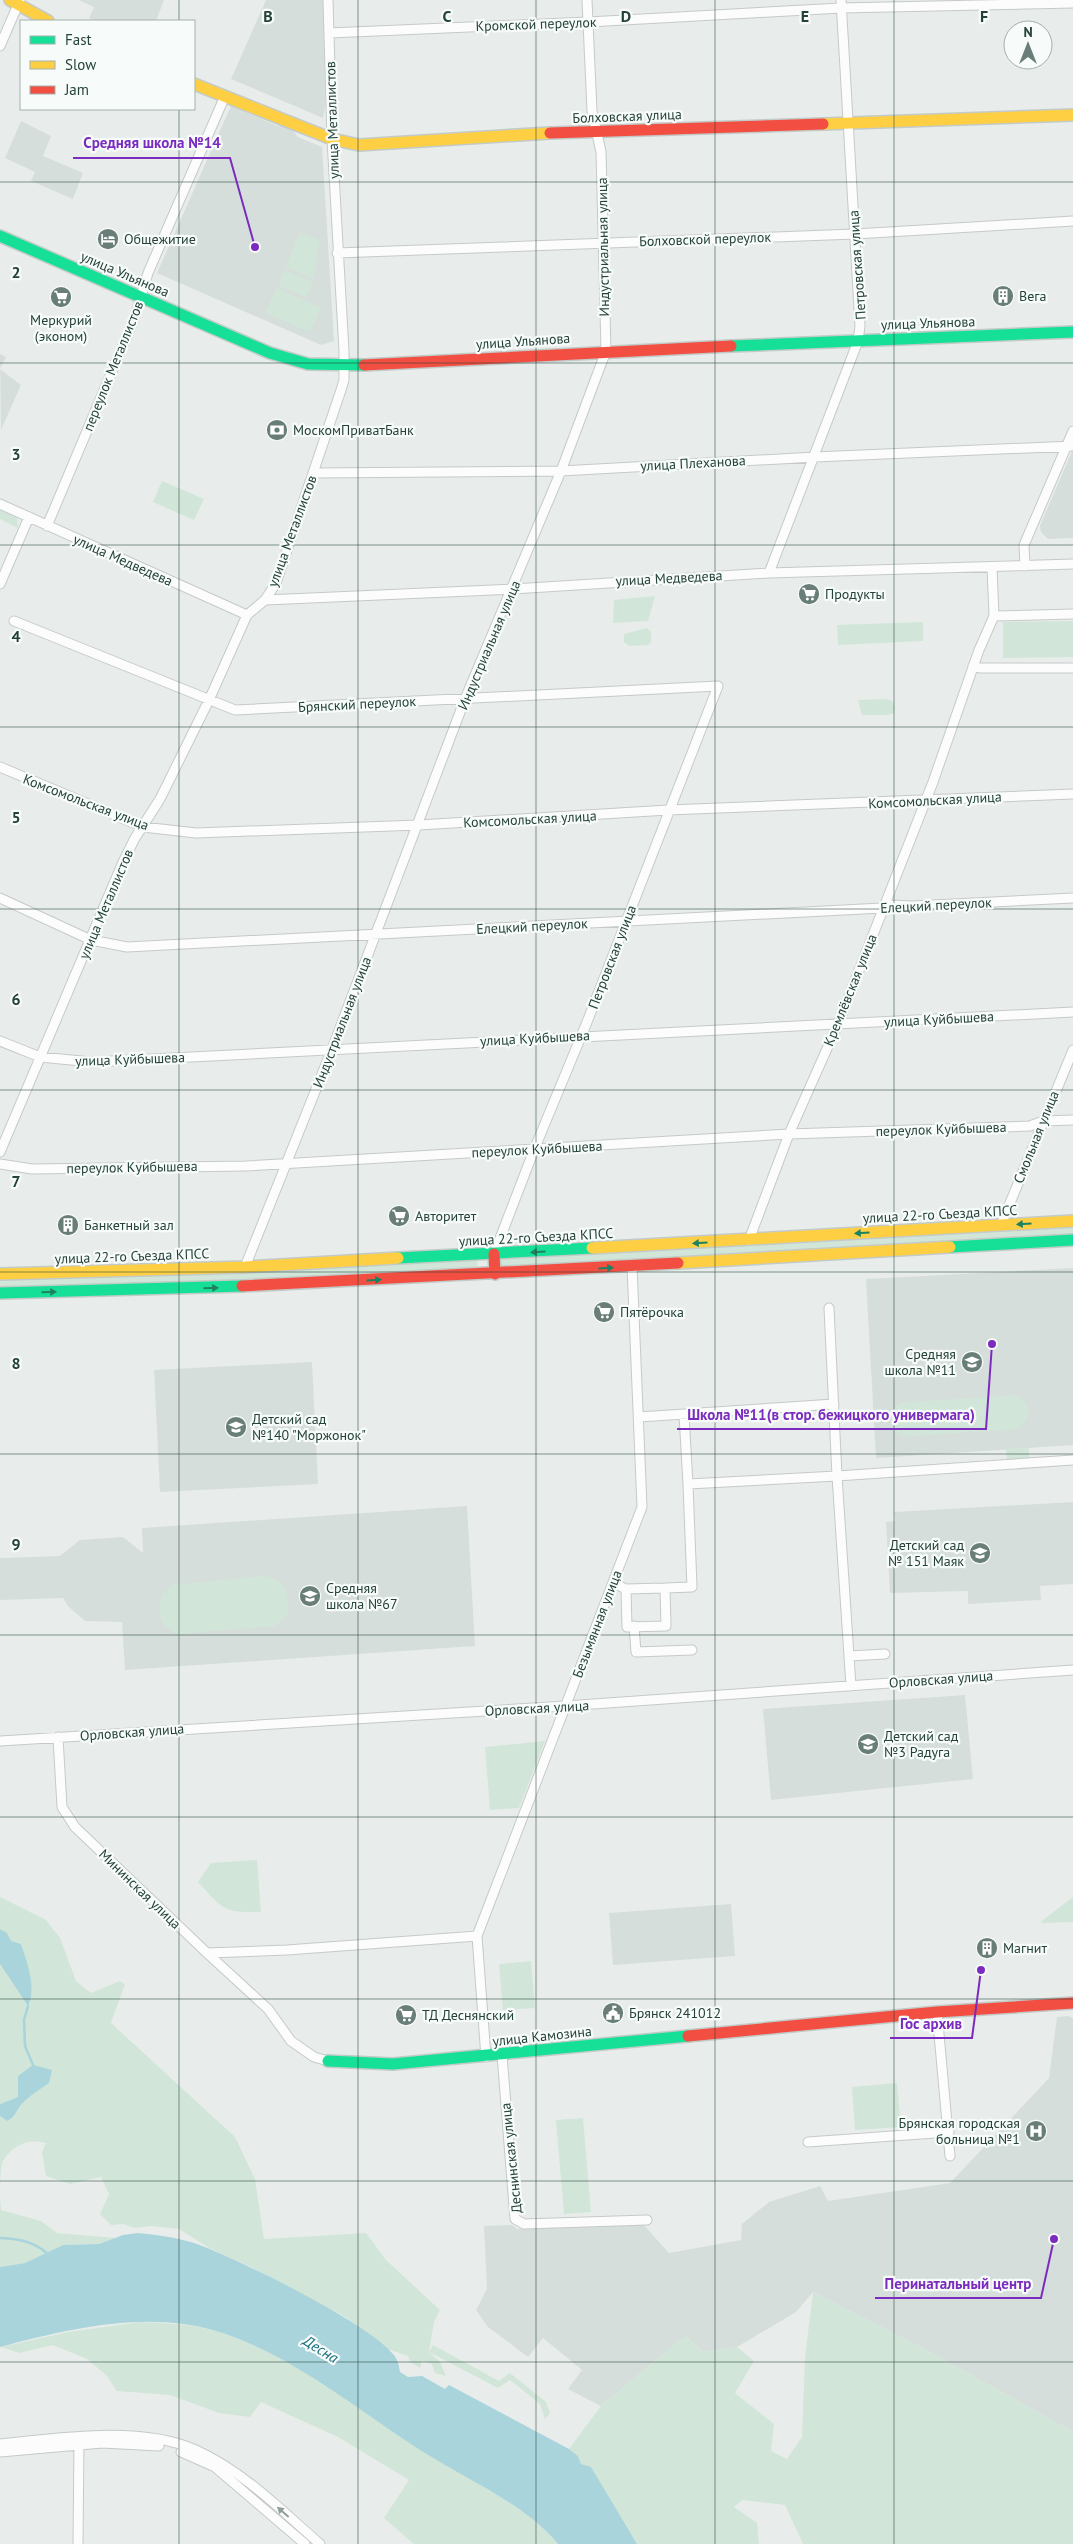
<svg xmlns="http://www.w3.org/2000/svg" width="1073" height="2544" font-family="'PT Sans',sans-serif">
  <rect width="100%" height="100%" fill="#e8edeb"/>
  <path fill="#d6dedb" d="M 79,0 L 164,0 L 156,21 L 95,21 L 89,18 L 94,7 Z
    M 266,0 L 324,0 L 325,108 L 323,118 L 231,79 Z
    M 231,106 L 278,126 L 282,124 L 291,128 L 298,137 L 322,147 L 334,341 L 321,345 L 157,273 Z
    M 21,121 L 51,136 L 43,156 L 83,173 L 73,199 L 31,181 L 35,172 L 5,158 Z
    M 0,354 L 6,357 L 0,369 L 21,385 L 1,430 Z
    M 1073,449 L 1073,538 L 1048,539 L 1041,532 L 1040,526 Z
    M 1073,1268 L 1073,1445 L 876,1458 L 866,1279 Z
    M 312,1362 L 318,1484 L 160,1492 L 154,1370 Z
    M 1073,1502 L 1073,1584 L 1040,1586 L 1041,1600 L 968,1604 L 968,1591 L 890,1593 L 886,1522 L 895,1521 L 894,1512 Z
    M 467,1506 L 475,1646 L 125,1670 L 122,1622 L 85,1621 L 68,1606 L 63,1598 L 0,1600 L 0,1558 L 60,1556 L 80,1540 L 123,1537 L 143,1553 L 142,1528 Z
    M 965,1695 L 973,1779 L 771,1800 L 763,1709 Z
    M 731,1904 L 735,1956 L 613,1965 L 609,1913 Z
    M 1068,2016 L 1073,2018 L 1073,2432 L 926,2350 L 813,2292 L 796,2312 L 737,2347 L 702,2352 L 687,2337 L 680,2340 L 601,2406 L 568,2389 L 582,2370 L 543,2338 L 528,2357 L 488,2327 L 476,2310 L 487,2289 L 484,2226 L 512,2225 L 517,2229 L 642,2223 L 669,2253 L 741,2240 L 742,2224 L 769,2202 L 820,2186 L 828,2201 L 950,2183 L 1049,2078 L 1057,2017 Z"/>
  <path fill="#d1e6d8" d="M 300,233 L 319,240 L 314,279 L 286,267 Z
    M 285,270 L 313,282 L 306,297 L 278,285 Z
    M 277,288 L 321,308 L 310,332 L 265,313 Z
    M 162,481 L 204,499 L 194,520 L 153,502 Z
    M 0,509 L 17,517 L 18,528 L 0,519 Z
    M 655,596 L 648,621 L 613,623 L 614,600 Z
    M 1073,621 L 1073,657 L 1003,658 L 1003,622 Z
    M 923,622 L 923,641 L 838,645 L 837,625 Z
    M 647,628 L 651,632 L 651,642 L 648,645 L 629,646 L 624,642 L 624,634 Z
    M 886,699 L 892,701 L 895,707 L 894,713 L 888,715 L 862,715 L 858,700 Z
    M 1073,1225 L 1073,1235 L 505,1268 L 500,1264 L 502,1259 Z
    M 475,1259 L 478,1262 L 476,1269 L 237,1283 L 0,1288 L 0,1279 Z
    M 1016,1395 C 1032,1403 1033,1421 1016,1429 L 904,1437 L 899,1435 L 891,1426 L 891,1412 L 900,1403 Z
    M 1029,1448 L 1029,1463 L 1007,1465 L 1006,1449 Z
    M 264,1576 C 286,1580 291,1596 287,1616 L 275,1626 L 177,1634 C 155,1624 153,1597 173,1585 Z
    M 545,1741 L 519,1808 L 490,1810 L 485,1747 Z
    M 257,1860 L 261,1912 C 222,1913 223,1909 198,1882 L 211,1863 Z
    M 0,1897 L 46,1920 L 60,1938 L 76,1981 L 91,1993 L 120,1981 L 125,1984 L 111,2023 L 235,2137 L 255,2179 L 264,2239 L 366,2233 L 386,2260 L 440,2310 L 434,2322 L 429,2352 L 433,2345 L 499,2381 L 510,2373 L 546,2402 L 550,2413 L 545,2419 L 540,2404 L 510,2380 L 498,2388 L 429,2352 L 440,2362 L 446,2376 L 435,2373 L 432,2364 L 422,2361 L 420,2368 L 410,2362 L 408,2356 L 385,2348 L 347,2318 L 251,2267 L 211,2249 L 179,2229 L 151,2226 L 135,2228 L 123,2224 L 111,2225 L 100,2214 L 109,2194 L 101,2177 L 70,2184 L 46,2176 L 42,2152 L 46,2143 C 29,2138 12,2145 3,2161 C 0,2167 1,2178 0,2185 L 0,2116 L 7,2121 C 15,2117 15,2113 20,2106 C 28,2097 39,2090 49,2083 L 18,2076 L 18,2097 L 0,2104 L 0,1964 L 28,2006 C 37,1989 27,1962 21,1944 L 11,1941 L 7,1933 L 0,1929 Z
    M 1073,1897 L 1073,1922 L 1041,1923 L 1043,1920 Z
    M 531,1961 L 535,2008 L 503,2010 L 499,1964 Z
    M 897,2083 L 901,2127 L 855,2130 L 852,2087 Z
    M 583,2118 L 591,2212 L 564,2214 L 556,2120 Z
    M 0,2197 L 1,2210 L 41,2221 L 57,2233 L 116,2238 L 99,2244 L 63,2245 L 25,2263 L 0,2267 Z
    M 813,2292 L 926,2350 L 1073,2432 L 1073,2544 L 803,2544 L 785,2505 L 742,2500 L 734,2507 L 757,2523 L 759,2544 L 637,2544 L 591,2468 L 581,2464 L 578,2456 L 569,2449 L 601,2406 L 680,2340 L 687,2337 L 702,2352 L 737,2347 L 754,2361 L 735,2393 L 774,2424 L 771,2451 L 787,2459 L 802,2437 L 805,2357 Z
    M 141,2322 C 166,2323 192,2324 216,2331 C 293,2354 358,2410 425,2452 C 466,2479 528,2506 558,2544 L 414,2544 L 384,2518 L 409,2480 L 338,2437 L 261,2402 L 250,2417 L 219,2413 L 170,2395 L 117,2391 L 106,2375 L 87,2359 L 53,2345 L 19,2353 L 1,2347 L 68,2332 Z"/>
  <path fill="#a9d4db" d="M 0,1929 L 7,1933 L 11,1941 L 21,1944 C 27,1962 37,1988 28,2006 L 0,1964 Z
    M 33,2065 L 52,2070 L 49,2083 C 39,2090 28,2097 20,2106 C 15,2113 15,2117 7,2121 L 0,2116 L 0,2104 L 18,2097 L 18,2076 Z
    M 138,2233 C 157,2235 175,2237 194,2243 C 230,2255 383,2329 397,2360 C 399,2364 399,2368 400,2372 L 408,2377 L 422,2376 L 445,2389 L 449,2385 L 569,2449 L 578,2456 L 581,2464 L 591,2467 L 637,2544 L 558,2544 C 528,2506 466,2479 425,2453 C 357,2410 294,2355 216,2331 C 147,2310 68,2329 0,2347 L 0,2267 L 25,2263 L 63,2245 L 99,2244 L 123,2235 Z"/>
  <g fill="none" stroke-linecap="round" stroke-linejoin="round">
    <path stroke="#a9d4db" stroke-width="2.5" d="M 28,2006 L 24,2020 L 25,2046 L 33,2065
      M 0,2238 C 19,2239 33,2241 48,2254"/>
    <g stroke="#c5cac8" stroke-width="11">
      <path id="street" d="M 329,33 L 588,22 L 841,8 L 1073,3
        M 0,46 L 20,0
        M 337,253 L 855,234 L 1073,221
        M 314,473 L 561,471 L 815,457 L 1073,446
        M 0,504 L 247,615
        M 47,526 L 134,319 L 148,273 L 225,96
        M 1025,566 L 1024,545 L 1073,431
        M 769,573 L 858,341 L 860,326 L 841,0
        M 0,584 L 29,517
        M 265,600 L 513,589 L 769,573 L 1073,564
        M 994,616 L 1073,614
        M 14,621 L 235,710 L 718,686 L 587,1022 L 534,1150 L 494,1254
        M 973,666 L 980,668 L 1073,668
        M 0,767 L 143,827 L 196,833 L 419,825 L 668,810 L 1073,794
        M 0,898 L 91,940 L 127,947 L 882,908 L 891,905 L 912,906 L 1073,898
        M 0,1041 L 40,1057 L 92,1062 L 1073,1012
        M 0,1152 L 123,862 L 135,838 L 160,799 L 209,700 L 247,615 L 265,600 L 276,583 L 341,390 L 344,380 L 344,351 L 332,139 L 328,0
        M 0,1164 L 32,1169 L 246,1166 L 789,1134 L 1030,1126 L 1043,1121 L 1073,1120
        M 1001,1225 L 1073,1050
        M 749,1240 L 789,1134 L 838,1024 L 933,782 L 979,650 L 994,616 L 992,567
        M 245,1267 L 332,1049 L 465,699 L 561,471 L 606,351 L 601,152 L 592,111 L 587,0
        M 829,1308 L 837,1476 L 1073,1460
        M 684,1415 L 688,1484 L 837,1476 L 851,1686
        M 639,1417 L 834,1404
        M 613,1583 L 626,1589 L 665,1588
        M 626,1589 L 627,1627 L 666,1626 L 665,1588 L 692,1587 L 688,1484
        M 634,1626 L 636,1652 L 692,1650
        M 849,1656 L 885,1654
        M 58,1737 L 62,1807 L 75,1827 L 207,1953 L 268,2009 L 291,2041 L 314,2057 L 328,2061
        M 0,1741 L 565,1706 L 1073,1670
        M 207,1953 L 287,1950 L 477,1936
        M 937,2012 L 950,2156
        M 502,2055 L 515,2219 L 524,2224 L 647,2220
        M 486,2057 L 477,1936 L 642,1507 L 632,1266
        M 808,2142 L 949,2132
        M 0,2444 C 59,2438 140,2425 196,2450 C 243,2471 282,2511 320,2544
        M 0,2452 L 102,2443 L 159,2446
        M 181,2452 L 215,2467 L 305,2544
        M 78,2544 L 79,2439"/>
    </g>
    <g stroke="#c3cbc8" stroke-width="14">
      <path id="fast" d="M 0,236 L 270,353 L 308,364 L 364,365
        M 731,346 L 1073,332
        M 950,1247 L 1073,1240
        M 398,1258 L 592,1248
        M 0,1293 L 242,1286
        M 328,2061 L 393,2064 L 688,2036"/>
    </g>
    <g stroke="#c3cbc8" stroke-width="14">
      <path id="slow" d="M 10,0 L 48,21
        M 194,84 L 332,139 L 359,145 L 550,133
        M 823,124 L 1073,115
        M 592,1248 L 1073,1221
        M 678,1263 L 950,1247
        M 0,1274 L 245,1267 L 398,1258"/>
    </g>
    <g stroke="#c3cbc8" stroke-width="14">
      <path id="jam" d="M 550,133 L 823,124
        M 364,365 L 731,346
        M 494,1254 L 495,1274
        M 242,1286 L 678,1263
        M 688,2036 L 937,2012 L 1073,2003"/>
    </g>
    <use href="#street" stroke="#fcfcfc" stroke-width="9"/>
    <use href="#fast" stroke="#16e098" stroke-width="11"/>
    <use href="#slow" stroke="#ffcf43" stroke-width="11"/>
    <use href="#jam" stroke="#f24e42" stroke-width="11"/>
  </g>
  <defs><path id="oneway-solid" d="M-6-.8H1V-3.2L6.5 0L1 3.2V.8H-6Z" transform="scale(1.25)"/></defs>
  <g fill="#1e8160">
    <use href="#oneway-solid" transform="translate(1024 1224) rotate(177)"/>
    <use href="#oneway-solid" transform="translate(862 1233) rotate(177)"/>
    <use href="#oneway-solid" transform="translate(700 1243) rotate(177)"/>
    <use href="#oneway-solid" transform="translate(538 1252) rotate(177)"/>
    <use href="#oneway-solid" transform="translate(606 1268) rotate(-3)"/>
    <use href="#oneway-solid" transform="translate(374 1280) rotate(-3)"/>
    <use href="#oneway-solid" transform="translate(211 1288) rotate(-2)"/>
    <use href="#oneway-solid" transform="translate(49 1292) rotate(-1)"/>
  </g>
  <use fill="#909f9b" href="#oneway-solid" transform="translate(283 2512) rotate(-139)"/>
  <path fill="none" stroke="#24423a" stroke-width="1" stroke-opacity="0.55" d="M 179,0 L 179,21M 358,0 L 358,2544M 536,0 L 536,2544M 715,0 L 715,2544M 894,0 L 894,2544M 179,109 L 179,2544M 0,182 L 1073,182M 0,363 L 1073,363M 0,545 L 1073,545M 0,727 L 1073,727M 0,909 L 1073,909M 0,1090 L 1073,1090M 0,1272 L 1073,1272M 0,1454 L 1073,1454M 0,1635 L 1073,1635M 0,1817 L 1073,1817M 0,1999 L 1073,1999M 0,2181 L 1073,2181M 0,2362 L 1073,2362"/>
  <defs>
    <g id="hotel-disc" transform="scale(1.125)"><circle r="9.5" fill="#697e78" stroke="#f7fbf9"/><path d="M-6-4.5h1.5V1H6V5H4.5V3h-9V5H-6ZM-4 0a1.8 1.8 0 1 1 3.6 0ZM.5 0V-2.5h3Q6-2.5 6 0Z" fill="#fff"/></g>
    <g id="building-disc" transform="scale(1.125)"><circle r="9.5" fill="#697e78" stroke="#f7fbf9"/><path d="M-4-6H4V6H1V3H-1V6H-4ZM-2.5-4.3h1.7v1.8h-1.7ZM.8-4.3h1.7v1.8H.8ZM-2.5-1h1.7V.8h-1.7ZM.8-1h1.7V.8H.8Z" fill="#fff"/></g>
    <g id="supermarket-disc" transform="scale(1.125)"><circle r="9.5" fill="#697e78" stroke="#f7fbf9"/><path d="M-6-5.5h2.5l.6 2H6L4.5 2H-2.5L-4.4-4H-6ZM-1.5 3.2a1.3 1.3 0 1 0 .1 0ZM3 3.2a1.3 1.3 0 1 0 .1 0Z" fill="#fff"/></g>
    <g id="bank-disc" transform="scale(1.125)"><circle r="9.5" fill="#697e78" stroke="#f7fbf9"/><path d="M-6-4H6V4H-6ZM0-2.3a2.3 2.3 0 1 0 0 4.6a2.3 2.3 0 1 0 0-4.6Z" fill="#fff"/></g>
    <g id="school-disc" transform="scale(1.125)"><circle r="9.5" fill="#697e78" stroke="#f7fbf9"/><path d="M0-5L7-2L0 1L-7-2ZM-4 1L0 2.5L4 1V4Q0 6-4 4Z" fill="#fff"/></g>
    <g id="civic-disc" transform="scale(1.125)"><circle r="9.5" fill="#697e78" stroke="#f7fbf9"/><path d="M-.6-6.5H3V-4.5H.6V-3L4-1V1h2V6H-6V1h2V-1L-.6-3ZM-1.2 2.5V6h2.4V2.5Z" fill="#fff"/></g>
    <g id="hospital-disc" transform="scale(1.125)"><circle r="9.5" fill="#697e78" stroke="#f7fbf9"/><path d="M-5-5h3v3.5h4V-5h3V5h-3V1.5h-4V5h-3Z" fill="#fff"/></g>
  </defs>
  <g fill-rule="evenodd">
    <use href="#hotel-disc" x="108" y="239"/>
    <use href="#building-disc" x="1003" y="296"/>
    <use href="#supermarket-disc" x="61" y="297"/>
    <use href="#bank-disc" x="277" y="430"/>
    <use href="#supermarket-disc" x="809" y="594"/>
    <use href="#supermarket-disc" x="399" y="1216"/>
    <use href="#building-disc" x="68" y="1225"/>
    <use href="#supermarket-disc" x="604" y="1312"/>
    <use href="#school-disc" x="972" y="1362"/>
    <use href="#school-disc" x="236" y="1427"/>
    <use href="#school-disc" x="980" y="1553"/>
    <use href="#school-disc" x="310" y="1596"/>
    <use href="#school-disc" x="868" y="1744"/>
    <use href="#building-disc" x="987" y="1948"/>
    <use href="#civic-disc" x="613" y="2013"/>
    <use href="#supermarket-disc" x="406" y="2015"/>
    <use href="#hospital-disc" x="1036" y="2131"/>
  </g>
  <g text-anchor="middle" dominant-baseline="central" stroke-width="4.5" stroke-linejoin="round" paint-order="stroke">
    <g font-size="14" fill="#24423a" stroke="#f7fbf9">
      <text transform="translate(536 24) rotate(-2)">Кромской переулок</text>
      <text transform="translate(627 116) rotate(-2)">Болховская улица</text>
      <text transform="translate(332 120) rotate(-92)">улица Металлистов</text>
      <text transform="translate(705 239) rotate(-2)">Болховской переулок</text>
      <text transform="translate(603 247) rotate(-91)">Индустриальная улица</text>
      <text transform="translate(857 265) rotate(-94)">Петровская улица</text>
      <text transform="translate(125 274) rotate(23)">улица Ульянова</text>
      <text transform="translate(928 323) rotate(-2)">улица Ульянова</text>
      <text transform="translate(523 341) rotate(-4)">улица Ульянова</text>
      <text transform="translate(113 366) rotate(-68)">переулок Металлистов</text>
      <text transform="translate(693 463) rotate(-3)">улица Плеханова</text>
      <text transform="translate(292 531) rotate(-70)">улица Металлистов</text>
      <text transform="translate(123 560) rotate(24)">улица Медведева</text>
      <text transform="translate(669 578) rotate(-3)">улица Медведева</text>
      <text transform="translate(489 645) rotate(-67)">Индустриальная улица</text>
      <text transform="translate(357 704) rotate(-3)">Брянский переулок</text>
      <text transform="translate(935 800) rotate(-3)">Комсомольская улица</text>
      <text transform="translate(86 802) rotate(21)">Комсомольская улица</text>
      <text transform="translate(530 819) rotate(-3)">Комсомольская улица</text>
      <text transform="translate(106 904) rotate(-67)">улица Металлистов</text>
      <text transform="translate(936 905) rotate(-3)">Елецкий переулок</text>
      <text transform="translate(532 926) rotate(-3)">Елецкий переулок</text>
      <text transform="translate(612 957) rotate(-69)">Петровская улица</text>
      <text transform="translate(850 990) rotate(-68)">Кремлёвская улица</text>
      <text transform="translate(939 1019) rotate(-3)">улица Куйбышева</text>
      <text transform="translate(342 1022) rotate(-69)">Индустриальная улица</text>
      <text transform="translate(535 1038) rotate(-3)">улица Куйбышева</text>
      <text transform="translate(130 1059) rotate(-2)">улица Куйбышева</text>
      <text transform="translate(941 1129) rotate(-2)">переулок Куйбышева</text>
      <text transform="translate(1036 1137) rotate(-68)">Смольная улица</text>
      <text transform="translate(537 1149) rotate(-3)">переулок Куйбышева</text>
      <text transform="translate(132 1167) rotate(-1)">переулок Куйбышева</text>
      <text transform="translate(940 1214) rotate(-3)">улица 22-го Съезда КПСС</text>
      <text transform="translate(536 1237) rotate(-3)">улица 22-го Съезда КПСС</text>
      <text transform="translate(132 1256) rotate(-2)">улица 22-го Съезда КПСС</text>
      <text transform="translate(597 1624) rotate(-69)">Безымянная улица</text>
      <text transform="translate(941 1679) rotate(-4)">Орловская улица</text>
      <text transform="translate(537 1708) rotate(-3)">Орловская улица</text>
      <text transform="translate(132 1732) rotate(-4)">Орловская улица</text>
      <text transform="translate(140 1889) rotate(44)">Мининская улица</text>
      <text transform="translate(542 2036) rotate(-6)">улица Камозина</text>
      <text transform="translate(511 2158) rotate(-96)">Деснинская улица</text>
    </g>
    <g font-size="14" fill="#24423a" stroke="#f7fbf9" text-anchor="start">
      <text x="124" y="239">Общежитие</text>
      <text x="1019" y="296">Вега</text>
      <text x="61" y="320" text-anchor="middle">Меркурий<tspan x="61" dy="16">(эконом)</tspan></text>
      <text x="293" y="430">МоскомПриватБанк</text>
      <text x="825" y="594">Продукты</text>
      <text x="415" y="1216">Авторитет</text>
      <text x="84" y="1225">Банкетный зал</text>
      <text x="620" y="1312">Пятёрочка</text>
      <text x="956" y="1354" text-anchor="end">Средняя<tspan x="956" dy="16">школа №11</tspan></text>
      <text x="252" y="1419">Детский сад<tspan x="252" dy="16">№140 "Моржонок"</tspan></text>
      <text x="964" y="1545" text-anchor="end">Детский сад<tspan x="964" dy="16">№ 151 Маяк</tspan></text>
      <text x="326" y="1588">Средняя<tspan x="326" dy="16">школа №67</tspan></text>
      <text x="884" y="1736">Детский сад<tspan x="884" dy="16">№3 Радуга</tspan></text>
      <text x="1003" y="1948">Магнит</text>
      <text x="629" y="2013">Брянск 241012</text>
      <text x="422" y="2015">ТД Деснянский</text>
      <text x="1020" y="2123" text-anchor="end">Брянская городская<tspan x="1020" dy="16">больница №1</tspan></text>
    </g>
    <g font-size="15" font-style="italic" fill="#1c6f80" stroke="#f7fbf9">
      <text transform="translate(321 2349) rotate(32)">Десна</text>
    </g>
  </g>
  <g font-size="16" text-anchor="middle" font-weight="bold" fill="#24423a" stroke="#f7fbf9" stroke-width="4.5" stroke-linejoin="round" paint-order="stroke">
    <text x="268" y="22">B</text>
    <text x="447" y="22">C</text>
    <text x="626" y="22">D</text>
    <text x="805" y="22">E</text>
    <text x="984" y="22">F</text>
    <text x="16" y="278">2</text>
    <text x="16" y="460">3</text>
    <text x="16" y="642">4</text>
    <text x="16" y="823">5</text>
    <text x="16" y="1005">6</text>
    <text x="16" y="1187">7</text>
    <text x="16" y="1369">8</text>
    <text x="16" y="1550">9</text>
  </g>
  <path fill="none" stroke="#7b2cbf" stroke-width="2" d="M255 247L230 158H73M992 1344L986 1429H677M981 1970L972 2038H890M1054 2239L1041 2298H875"/>
  <g fill="#7b2cbf" stroke="#f7fbf9" stroke-width="2">
    <circle cx="255" cy="247" r="5"/>
    <circle cx="992" cy="1344" r="5"/>
    <circle cx="981" cy="1970" r="5"/>
    <circle cx="1054" cy="2239" r="5"/>
  </g>
  <g font-size="15" text-anchor="middle" font-weight="bold" fill="#7b2cbf" stroke="#f7fbf9" stroke-width="4.5" stroke-linejoin="round" paint-order="stroke">
    <text x="152" y="148">Средняя школа №14</text>
    <text x="831" y="1420">Школа №11(в стор. бежицкого универмага)</text>
    <text x="931" y="2029">Гос архив</text>
    <text x="958" y="2289">Перинатальный центр</text>
  </g>
  <rect x="20" y="20" width="175" height="90" fill="#f7fbf9" stroke="#a3b1ad"/>
  <rect x="30" y="36" width="25" height="8" fill="#16e098" stroke="#a3b1ad"/>
  <text x="65" y="45" font-size="15" fill="#24423a">Fast</text>
  <rect x="30" y="61" width="25" height="8" fill="#ffcf43" stroke="#a3b1ad"/>
  <text x="65" y="70" font-size="15" fill="#24423a">Slow</text>
  <rect x="30" y="86" width="25" height="8" fill="#f24e42" stroke="#a3b1ad"/>
  <text x="65" y="95" font-size="15" fill="#24423a">Jam</text>
  <g transform="translate(1028 45)"><circle r="24" fill="#f7fbf9" stroke="#a3b1ad"/>
  <path d="M0-4L9 19L0 12L-9 19Z" fill="#697e78"/>
  <text y="-8" font-size="14" font-weight="bold" text-anchor="middle" fill="#24423a">N</text>
  </g>
</svg>
